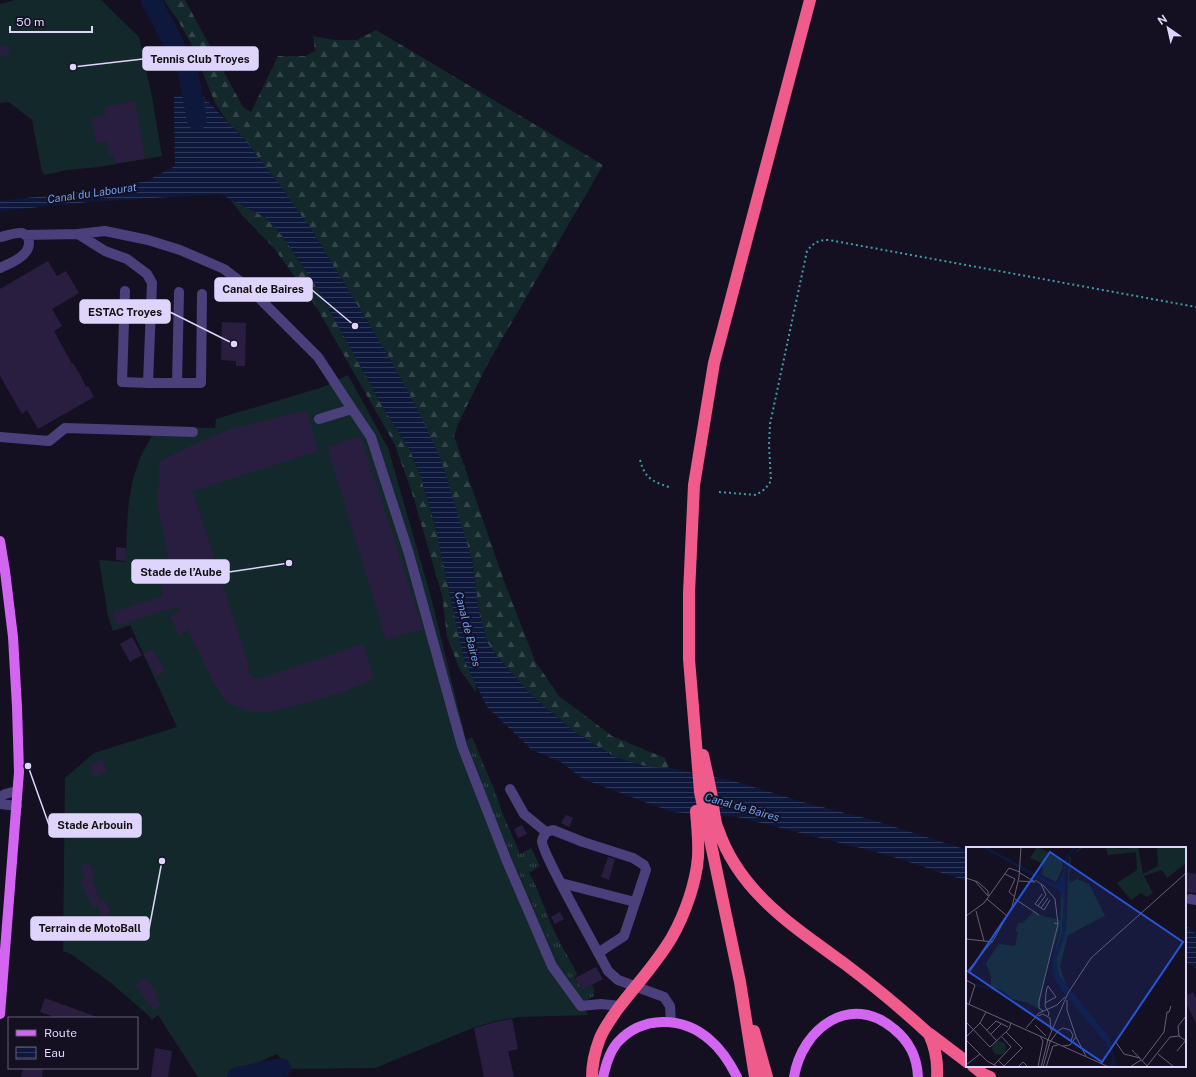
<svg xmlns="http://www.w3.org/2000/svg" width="1196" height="1077" font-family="'Public Sans',sans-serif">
  <defs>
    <pattern id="grass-tufts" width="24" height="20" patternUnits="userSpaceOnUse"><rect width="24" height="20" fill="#13282b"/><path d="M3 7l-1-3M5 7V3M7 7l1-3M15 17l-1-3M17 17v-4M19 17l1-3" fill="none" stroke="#35464b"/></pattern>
    <pattern id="forest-firs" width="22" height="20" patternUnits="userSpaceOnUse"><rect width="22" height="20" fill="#13282b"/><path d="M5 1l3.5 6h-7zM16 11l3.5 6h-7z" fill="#35464b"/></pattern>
    <pattern id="water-rules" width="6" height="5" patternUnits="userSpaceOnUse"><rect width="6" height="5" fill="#0e183c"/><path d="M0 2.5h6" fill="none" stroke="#313959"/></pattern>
  </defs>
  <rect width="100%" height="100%" fill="#151021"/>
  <path fill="url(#grass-tufts)" d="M 472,737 L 494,789 L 502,812 L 520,854 L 531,848 L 540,866 L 529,873 C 538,888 544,908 551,924 C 558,939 566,954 574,968 L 577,975 L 574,977 L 582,990 L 592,985 L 595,991 L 593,992 L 594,996 L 582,1003 L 554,953 L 489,806 L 466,740 Z"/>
  <path fill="url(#forest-firs)" d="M 164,0 L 185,0 L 243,107 L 251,112 L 278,56 L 306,56 L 315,51 L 313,36 L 334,40 L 357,40 L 376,30 L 603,165 L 487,365 L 458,424 L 454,436 L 504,581 L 535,661 L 559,696 L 612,736 L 665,758 L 669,768 L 648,767 L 615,757 L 573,731 L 532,696 L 502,662 L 488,644 L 479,613 L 472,559 L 416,407 L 387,354 L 311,229 L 245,140 L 227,121 L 215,103 L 191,43 L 177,19 Z
    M 230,199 L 265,217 L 284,238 L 319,291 L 384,409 L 410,450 L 420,475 L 434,521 L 464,659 L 476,682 L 476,692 L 460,670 L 447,637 L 442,595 L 413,496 L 395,445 L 317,308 L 274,248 L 242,215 Z"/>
  <path fill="#13282b" d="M 15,0 L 101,0 L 139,37 L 152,97 L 162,156 L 99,167 L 67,170 L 44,175 L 43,172 L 42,172 L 32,120 L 9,102 L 0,103 L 0,4 Z
    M 348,375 L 388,448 L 431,597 L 466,740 L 489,806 L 554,953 L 588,1015 L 519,1017 L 496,1021 L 475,1027 L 375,1068 L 288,1069 L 277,1054 L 227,1077 L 198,1077 L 158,1015 L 152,1020 L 149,1016 L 111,983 L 71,954 L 63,951 L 65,778 L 94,753 L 177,727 L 130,625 L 113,631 L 108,616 L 99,560 L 126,562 C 127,530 126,495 138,464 C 141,454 147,445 152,436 L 148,435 L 148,426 L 215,428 L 216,419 L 323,387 Z"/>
  <path fill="url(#water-rules)" d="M 199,92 L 245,140 L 279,184 L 311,229 L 387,354 L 416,406 L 440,457 L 472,559 L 479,613 L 488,644 L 502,662 L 532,696 L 573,731 L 615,757 L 648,767 L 669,768 L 734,781 L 799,801 L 876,821 L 967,850 L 967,881 L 884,854 L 737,817 L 672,812 L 583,779 L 561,762 L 532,750 L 487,707 L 464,660 L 434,521 L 420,475 L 410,450 L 384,409 L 319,291 L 284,238 L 265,217 L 220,194 L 88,202 L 0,211 L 0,201 L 96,190 L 147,181 L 175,166 L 174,97 Z
    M 1185,925 L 1196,934 L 1196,968 L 1185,962 Z"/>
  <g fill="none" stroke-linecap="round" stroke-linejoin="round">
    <path stroke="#0e183c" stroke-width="20" d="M 151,0 L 188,71 L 197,120
      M 237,1077 L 281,1068"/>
  </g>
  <path fill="#2a1e40" d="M 8,45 L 10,55 L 0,57 L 0,46 Z
    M 135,101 L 145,159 L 115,163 L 113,154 L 109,155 L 107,141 L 97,144 L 91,119 L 106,115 L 104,107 Z
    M 48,261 L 57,276 L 66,271 L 79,293 L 52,309 L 62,326 L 54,331 L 72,364 L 73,363 L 81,376 L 86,387 L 88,386 L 94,397 L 38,429 L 27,410 L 22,414 L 0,376 L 0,289 Z
    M 222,322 L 246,323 L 245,366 L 236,366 L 236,361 L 221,360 Z
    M 307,411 L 318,451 L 203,488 L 192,490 L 249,666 L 247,672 L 251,676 L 255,679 L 258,679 L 363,644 L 374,679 L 339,693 L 316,700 L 273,711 L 259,713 L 259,711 L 250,712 L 228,703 L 222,696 L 211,678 L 188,629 L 179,636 L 170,616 L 181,611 L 178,606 L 117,626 L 113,612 L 163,596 L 157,567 L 170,568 L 160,516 L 159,516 L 157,497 L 159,483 L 159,462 L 190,446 L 231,429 L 284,415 Z
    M 361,436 L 423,629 L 386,640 L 327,447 Z
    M 116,547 L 126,548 L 126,561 L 116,560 Z
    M 132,637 L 142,655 L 130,662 L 120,644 Z
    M 152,649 L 165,671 L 157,676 L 143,654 Z
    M 102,759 L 107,772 L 94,778 L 89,765 Z
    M 566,815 L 573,818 L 569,827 L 561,823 Z
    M 522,825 L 527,834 L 518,838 L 514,829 Z
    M 608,857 L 615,859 L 609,880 L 601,877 Z
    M 89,863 L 95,877 L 91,879 L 100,900 L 104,899 L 111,913 L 102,917 L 97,905 L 92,908 L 80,881 L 85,879 L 80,866 Z
    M 1185,872 L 1196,874 L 1196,893 L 1185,892 Z
    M 560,912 L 564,919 L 555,924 L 551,917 Z
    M 596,967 L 603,979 L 582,990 L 575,978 Z
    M 145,978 L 158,995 L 155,996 L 161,1005 L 154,1010 L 135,985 Z
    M 1193,992 L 1196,998 L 1196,1023 L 1185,1001 L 1185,996 Z
    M 45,998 L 97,1017 L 97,1018 L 58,1018 L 40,1012 Z
    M 512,1019 L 518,1049 L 508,1051 L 514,1077 L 484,1077 L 474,1028 L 495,1022 Z
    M 155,1048 L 172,1051 L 168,1077 L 151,1077 Z
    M 23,1068 L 43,1068 L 42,1077 L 21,1077 Z"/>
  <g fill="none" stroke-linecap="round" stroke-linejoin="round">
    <path stroke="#3a9ea9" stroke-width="2" stroke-dasharray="2 3" stroke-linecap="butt" d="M 640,460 C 645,478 651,481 669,487
      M 719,492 L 756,495 L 765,489 L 771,481 L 769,445 L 770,424 L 807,251 C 814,242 819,240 829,240 L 1196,307"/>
    <path stroke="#4b3f7c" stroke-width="10" d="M 78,234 L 105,251 L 127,259 L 147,274 L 152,283 L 148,383 L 122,382 L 125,291
      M 25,235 L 78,234 L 105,231 L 148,240 L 180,250 L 224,269 L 250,289 L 318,357 L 352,409 L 319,419
      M 0,237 C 6,236 16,232 22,233 C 32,236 30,248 24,254 C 18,261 8,264 0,268
      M 148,383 L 177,383 L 179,292
      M 177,383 L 201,383 L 202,294
      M 352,409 L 371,437 L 409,554 L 462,746 L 506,859 L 552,966 L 581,1006 L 601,1004 L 620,1006
      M 0,437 L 49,441 L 65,428 L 193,432
      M 510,789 L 524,814 L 546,832
      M 0,797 L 5,794 L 17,791
      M 0,804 L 17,806
      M 561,883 L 635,902
      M 1190,899 L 1196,900
      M 598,953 L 624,936 L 646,870 L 644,865 L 633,858 L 583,842 L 553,830 L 546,832 C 545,835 542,838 542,841 C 541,852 599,953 608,971 L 618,980 L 664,997 L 670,1006 L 671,1022"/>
    <path stroke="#d266f0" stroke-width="10" d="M 0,541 L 5,571 L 13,637 L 17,707 L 19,772 L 0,1014
      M 603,1077 C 606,1065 609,1053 617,1043 C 642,1015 683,1016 710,1040 C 722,1050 730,1063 737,1077
      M 794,1077 C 802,1028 851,992 894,1029 C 910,1042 917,1057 918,1077"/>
    <path stroke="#ef5b8b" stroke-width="12" d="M 703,755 C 706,770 710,784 712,799 C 714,809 714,820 718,829 C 739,892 794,927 845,964 C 874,986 902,1009 929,1034 C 935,1047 938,1062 937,1077
      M 754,1031 L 767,1077
      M 930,1034 L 967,1062
      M 973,1066 L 983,1074 L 990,1077
      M 592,1077 C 592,1064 595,1051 600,1038 C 604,1028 611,1019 617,1010 C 635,986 657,963 672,937 C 685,914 696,883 698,857 C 699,841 697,826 696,811
      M 755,1077 L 740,982 L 700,792 L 689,659 L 689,593 L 694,485 L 714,363 L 810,0"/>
  </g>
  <g text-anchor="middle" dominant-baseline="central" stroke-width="4" stroke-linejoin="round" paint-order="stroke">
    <g font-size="11" font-style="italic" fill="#6c9ff1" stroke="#151021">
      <text transform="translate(92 193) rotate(-8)">Canal du Labourat</text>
      <text transform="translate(468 629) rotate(76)">Canal de Baires</text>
      <text transform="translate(742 807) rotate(16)">Canal de Baires</text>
    </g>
  </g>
  <g transform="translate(966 847)">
    <rect width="220" height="220" fill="#151021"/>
    <path d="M26 201a7 7 0 1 1 14 0a7 7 0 1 1-14 0Z" fill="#13282b"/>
    <path d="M 115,0 L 119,0 L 105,8 L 103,36 L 111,32 L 123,37 L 139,69 L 102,88 L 94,119 L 101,141 L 93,129 L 90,113 L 100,82 L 103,10 ZM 140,0 L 158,2 L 172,0 L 177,27 L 192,19 L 191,0 L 220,0 L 220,16 L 201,31 L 196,23 L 178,29 L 187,46 L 181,50 L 175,46 L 165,53 L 151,36 L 171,23 L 170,5 L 142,8 ZM 95,45 L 98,53 L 96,86 L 85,118 L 94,84 Z" fill="#13282b"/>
    <path d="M 71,0 L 94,10 L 97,20 L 90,35 L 76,28 L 77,17 L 64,11 ZM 68,64 L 76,69 L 95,73 L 93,84 L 80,122 L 73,162 L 63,156 L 46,152 L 36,143 L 25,141 L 25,130 L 20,116 L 33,97 L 49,99 L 52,85 L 49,84 L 53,75 L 56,77 Z" fill="#13282b"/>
    <path d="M 15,0 L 21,0 L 87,36 L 91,37 L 96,29 L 99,31 L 100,74 L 99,89 L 90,113 L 93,129 L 143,190 L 151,220 L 142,220 L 146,212 L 141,197 L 98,146 L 87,129 L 86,113 L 96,86 L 98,53 L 94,44 Z" fill="#0e183c"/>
    <path fill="none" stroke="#0e183c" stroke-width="2" d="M 97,33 L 101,9 L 110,0M 10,138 L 35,145"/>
    <path fill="none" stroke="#665e78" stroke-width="1" d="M 39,27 L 49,32 L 43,45 L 49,50M 0,31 L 12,35 L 22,44 L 22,49 L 9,34M 69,33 L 78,39 L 89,52 L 92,77 L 88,76M 53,34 L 69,35 L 54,26M 75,37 L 80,48 L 72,59 L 69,57 L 76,47M 21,52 L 41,69M 49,52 L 73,68M 72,59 L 75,61 L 82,51M 75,61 L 78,63 L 84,53M 10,64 L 18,94M 0,69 L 18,56 L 43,21 L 54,25M 0,92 L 27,95M 0,126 L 28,92 L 46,60 L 53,30 L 55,0M 0,133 L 9,138 L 3,157M 0,156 L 143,220M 79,156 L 90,150 L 82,139 L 81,141 L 80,146 L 79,159 L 83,166 L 82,169M 77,164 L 73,161 L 73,154 L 92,77M 72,169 L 77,167 L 84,171 L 85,183M 0,175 L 24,200 L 43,182 L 45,176M 14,176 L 31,194M 69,178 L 80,189M 60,181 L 73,166 L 91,158 L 99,150M 21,183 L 30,174 L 42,180M 25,187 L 35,177M 213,189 L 212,179 L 220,169M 0,190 L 14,176 L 20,165M 110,190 L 120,209M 0,193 L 21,214 L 32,220M 149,194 L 158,207 L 174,211M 81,195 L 102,146 L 125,111 L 220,26M 97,199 L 104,198 L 110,190 L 101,163 L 101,153M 166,203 L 182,220M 211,204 L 220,193M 192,207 L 208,220M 32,213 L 38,219 L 56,201 L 40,185M 176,214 L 198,185 L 201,165 L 203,165 L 205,159M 0,218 L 14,207M 28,218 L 45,200 L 36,190M 181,219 L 204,190 L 213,189 L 220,194M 52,220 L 57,215 L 62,220M 72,220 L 77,194 L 74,189M 75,220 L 82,193M 77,220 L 84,195 L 92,184 L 97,181 L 104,183 L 107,188 L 105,194M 80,220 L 87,199 L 92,198M 164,220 L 175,213"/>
    <path fill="#2755da" fill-opacity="0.15" stroke="#2755da" stroke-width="2" d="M 84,5 L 217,95 L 136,215 L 3,125 Z"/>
    <rect width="220" height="220" fill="none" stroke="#dfd4fb" stroke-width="2"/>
  </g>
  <path fill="none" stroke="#dfd4fb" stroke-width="1.5" d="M73 67L143 59M355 326L312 290M234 344L170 312M289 563L229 572M28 766L49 825M162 861L149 929"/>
  <g fill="#dfd4fb" stroke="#151021" stroke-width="1.5">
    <circle cx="73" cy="67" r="4"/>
    <circle cx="355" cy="326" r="4"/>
    <circle cx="234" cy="344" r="4"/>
    <circle cx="289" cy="563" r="4"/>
    <circle cx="28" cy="766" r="4"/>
    <circle cx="162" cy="861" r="4"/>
  </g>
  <g fill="#dfd4fb" stroke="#dfd4fb" stroke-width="1.5">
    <rect x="143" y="47" width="115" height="23" rx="4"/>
    <rect x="215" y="278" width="97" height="23" rx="4"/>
    <rect x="80" y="300" width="90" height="23" rx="4"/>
    <rect x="132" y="560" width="97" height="23" rx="4"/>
    <rect x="49" y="814" width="92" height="23" rx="4"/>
    <rect x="31" y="917" width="118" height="23" rx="4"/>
  </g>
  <g font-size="11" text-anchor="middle" font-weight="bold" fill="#111">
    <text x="200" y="63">Tennis Club Troyes</text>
    <text x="263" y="293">Canal de Baires</text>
    <text x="125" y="316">ESTAC Troyes</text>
    <text x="181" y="576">Stade de l’Aube</text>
    <text x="95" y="829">Stade Arbouin</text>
    <text x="90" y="932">Terrain de MotoBall</text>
  </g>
  <rect x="8" y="1017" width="130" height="52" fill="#151021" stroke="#665e78"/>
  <rect x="16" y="1030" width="20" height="6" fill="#d266f0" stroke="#665e78"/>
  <text x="44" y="1037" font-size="12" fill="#dfd4fb">Route</text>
  <rect x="16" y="1047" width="20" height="12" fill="url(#water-rules)" stroke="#665e78"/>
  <text x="44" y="1057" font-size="12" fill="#dfd4fb">Eau</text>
  <g transform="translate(1168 28) rotate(326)" stroke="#151021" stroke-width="3" paint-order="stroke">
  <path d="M0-3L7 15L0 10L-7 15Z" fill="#dfd4fb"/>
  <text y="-6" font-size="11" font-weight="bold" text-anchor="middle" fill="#dfd4fb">N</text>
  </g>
  <path d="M10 26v6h82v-6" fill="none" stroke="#dfd4fb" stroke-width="2"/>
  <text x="16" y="26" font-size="12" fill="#dfd4fb" stroke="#151021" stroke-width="3" paint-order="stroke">50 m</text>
</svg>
